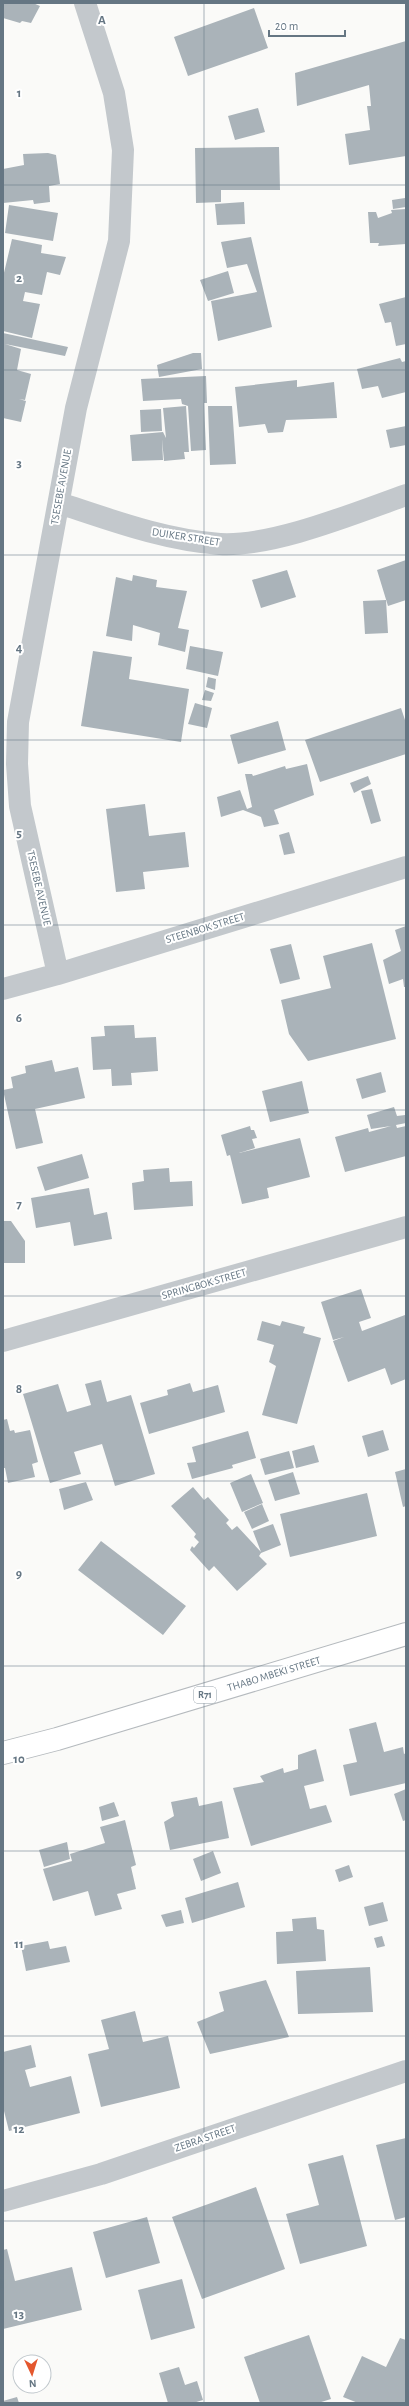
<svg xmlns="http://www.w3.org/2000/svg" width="409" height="2406" font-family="'Alegreya Sans',sans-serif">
  <rect width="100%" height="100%" fill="#fafaf8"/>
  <path fill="#aab3b9" d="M 3,3 L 33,3 L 40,6 L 31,23 L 22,21 L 20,23 L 3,18 Z
    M 254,8 L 268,48 L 188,76 L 174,37 Z
    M 406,41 L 406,156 L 349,165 L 345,134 L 370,130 L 367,106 L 371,106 L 369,85 L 297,106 L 295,73 Z
    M 258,108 L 265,132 L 235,140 L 228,116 Z
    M 279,147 L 280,190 L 221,190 L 221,202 L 196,203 L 195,148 Z
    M 48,153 L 56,155 L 60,184 L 49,186 L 50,202 L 34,204 L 33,200 L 3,203 L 3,169 L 24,165 L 23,154 Z
    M 405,198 L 406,207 L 393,209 L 392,200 Z
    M 244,202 L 245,224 L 217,225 L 215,204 Z
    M 9,205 L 58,213 L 53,241 L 5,233 Z
    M 406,209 L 406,244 L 378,246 L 379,243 L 370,243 L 368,212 L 376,212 L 378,218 L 392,213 L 391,210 Z
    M 251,237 L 272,327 L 218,341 L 211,301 L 257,292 L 247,264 L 227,268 L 221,242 Z
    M 12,239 L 42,245 L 41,253 L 66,257 L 60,275 L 47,272 L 42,295 L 25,292 L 23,301 L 40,304 L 32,338 L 3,331 L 3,277 Z
    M 228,271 L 234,293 L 208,301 L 200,280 Z
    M 406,297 L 406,344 L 396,346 L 391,322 L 385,323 L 379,304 Z
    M 3,333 L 68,347 L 65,356 L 5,344 L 21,349 L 17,370 L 31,374 L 25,400 L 19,399 L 26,401 L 21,422 L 3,418 Z
    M 193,353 L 201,353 L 202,369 L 159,377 L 157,365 Z
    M 400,358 L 402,362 L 406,361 L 406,392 L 382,398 L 378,386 L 362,389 L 357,369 Z
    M 206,376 L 207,403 L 204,403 L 206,450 L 191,451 L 188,406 L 182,404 L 181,399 L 143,401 L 141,379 Z
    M 297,380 L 297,387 L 334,382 L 337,418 L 286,420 L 283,432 L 268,433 L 265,424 L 239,427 L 235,387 Z
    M 186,406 L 189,452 L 184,452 L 185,459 L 164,461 L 162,439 L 163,460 L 132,461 L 130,435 L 163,432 L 166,438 L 163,408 Z
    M 208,406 L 232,406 L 236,464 L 210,465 Z
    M 161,409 L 162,431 L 141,432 L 140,410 Z
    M 406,426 L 406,445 L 390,448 L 386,430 Z
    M 406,560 L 406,600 L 388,606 L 377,570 Z
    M 287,570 L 296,597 L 261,608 L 252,580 Z
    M 133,575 L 157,580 L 156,587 L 187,591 L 178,628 L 189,630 L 185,652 L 158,645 L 160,633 L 133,625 L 132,641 L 106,636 L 116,577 L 132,581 Z
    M 386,600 L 388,633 L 365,634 L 363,601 Z
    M 190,646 L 223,652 L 218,676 L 186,669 Z
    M 93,651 L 132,657 L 129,679 L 189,689 L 181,742 L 81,726 Z
    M 208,677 L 216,679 L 215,690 L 206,687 Z
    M 205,690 L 214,693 L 211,701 L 202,700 Z
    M 195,703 L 212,708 L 207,728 L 188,724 Z
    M 401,708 L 406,723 L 406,754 L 320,782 L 305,740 Z
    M 278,721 L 286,750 L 238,764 L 230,735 Z
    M 307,764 L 314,795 L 274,810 L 279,824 L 264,827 L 261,817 L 243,810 L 221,817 L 217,797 L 240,790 L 247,809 L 252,807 L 245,774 L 252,774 L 253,776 L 285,766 L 286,769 Z
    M 368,776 L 371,784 L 354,793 L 350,783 Z
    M 372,789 L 381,821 L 371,824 L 361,791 Z
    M 145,804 L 149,836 L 185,832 L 189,867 L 143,872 L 145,889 L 116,892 L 106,809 Z
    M 289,832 L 295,853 L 284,855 L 279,835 Z
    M 406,926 L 406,987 L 404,987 L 403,979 L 389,984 L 383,960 L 401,951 L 395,930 Z
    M 372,943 L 396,1039 L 308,1061 L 289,1034 L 281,1000 L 331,988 L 323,956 Z
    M 291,944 L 300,979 L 280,984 L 270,949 Z
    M 134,1025 L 135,1038 L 156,1037 L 158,1071 L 131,1073 L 132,1085 L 112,1086 L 111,1069 L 93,1070 L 91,1037 L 105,1036 L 104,1026 Z
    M 52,1060 L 55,1072 L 78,1067 L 85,1098 L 35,1109 L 43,1143 L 16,1149 L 3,1090 L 13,1088 L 11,1077 L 26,1073 L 25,1066 Z
    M 381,1072 L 386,1092 L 362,1099 L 356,1079 Z
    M 302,1081 L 309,1113 L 270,1122 L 262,1091 Z
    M 394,1107 L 397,1116 L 405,1115 L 406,1118 L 406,1123 L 396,1125 L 397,1128 L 406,1126 L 406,1156 L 345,1172 L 335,1137 L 368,1128 L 369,1132 L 391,1126 L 371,1129 L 367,1115 Z
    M 250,1126 L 251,1130 L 254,1130 L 257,1138 L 252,1139 L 255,1148 L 239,1153 L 300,1138 L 310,1177 L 267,1188 L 269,1198 L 242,1204 L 230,1155 L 227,1156 L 221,1135 Z
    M 82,1154 L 89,1178 L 45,1191 L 37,1167 Z
    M 169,1168 L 170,1182 L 192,1181 L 193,1206 L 134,1210 L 132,1183 L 144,1181 L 143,1170 Z
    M 89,1188 L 94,1215 L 107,1212 L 112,1239 L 74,1246 L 70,1222 L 36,1228 L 31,1198 Z
    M 3,1221 L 11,1221 L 25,1241 L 25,1263 L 3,1263 Z
    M 361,1289 L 371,1318 L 359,1322 L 362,1331 L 405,1315 L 406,1379 L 391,1385 L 385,1368 L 348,1382 L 333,1341 L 344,1337 L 333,1340 L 321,1302 Z
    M 262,1321 L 280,1326 L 282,1321 L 305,1327 L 303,1333 L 321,1338 L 297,1424 L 262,1415 L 276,1366 L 269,1362 L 274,1345 L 257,1340 Z
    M 101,1380 L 107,1402 L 131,1395 L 155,1474 L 115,1486 L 102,1444 L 74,1452 L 81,1474 L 50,1483 L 23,1394 L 58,1384 L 67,1412 L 91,1405 L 85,1384 Z
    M 190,1383 L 193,1392 L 218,1385 L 225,1412 L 149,1434 L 140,1403 L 168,1395 L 167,1390 Z
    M 7,1419 L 10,1431 L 14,1430 L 15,1433 L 30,1430 L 38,1462 L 32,1464 L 35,1477 L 8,1483 L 5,1468 L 3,1468 L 3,1420 Z
    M 383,1430 L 389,1450 L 368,1457 L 362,1436 Z
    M 248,1431 L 256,1458 L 232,1465 L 233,1468 L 192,1479 L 187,1463 L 196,1462 L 192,1447 Z
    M 314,1445 L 319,1462 L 296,1468 L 292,1451 Z
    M 289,1451 L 294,1468 L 265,1475 L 260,1459 Z
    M 406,1469 L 406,1506 L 403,1507 L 395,1472 Z
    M 293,1472 L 300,1494 L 275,1501 L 268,1480 Z
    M 251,1474 L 263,1503 L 242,1512 L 230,1483 Z
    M 86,1482 L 93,1500 L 64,1510 L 59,1489 Z
    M 193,1487 L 204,1500 L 208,1497 L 229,1520 L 226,1523 L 232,1530 L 237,1526 L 261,1552 L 253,1531 L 273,1524 L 281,1545 L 261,1553 L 259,1556 L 267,1564 L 237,1591 L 214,1566 L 209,1571 L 190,1550 L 192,1546 L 194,1548 L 199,1542 L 194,1537 L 196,1534 L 171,1506 Z
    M 367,1493 L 377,1536 L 290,1557 L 280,1514 Z
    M 262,1504 L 269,1521 L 252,1529 L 244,1512 Z
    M 101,1541 L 186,1606 L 163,1635 L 78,1570 Z
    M 376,1722 L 384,1752 L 403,1747 L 404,1754 L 406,1753 L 406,1783 L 350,1796 L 343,1765 L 357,1762 L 349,1729 Z
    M 316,1749 L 324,1781 L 304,1786 L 310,1809 L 326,1805 L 332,1822 L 251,1846 L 233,1788 L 264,1782 L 260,1776 L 283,1768 L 284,1773 L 298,1769 L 298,1755 Z
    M 406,1789 L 406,1820 L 403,1821 L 394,1794 Z
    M 197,1797 L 199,1806 L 222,1801 L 229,1838 L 170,1850 L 164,1822 L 174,1816 L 171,1802 Z
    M 114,1802 L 119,1816 L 102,1821 L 99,1807 Z
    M 125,1820 L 136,1865 L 131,1867 L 136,1889 L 117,1894 L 122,1909 L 95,1916 L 88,1891 L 53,1901 L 43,1869 L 72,1861 L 70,1854 L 105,1843 L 100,1827 Z
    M 67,1842 L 70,1859 L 44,1867 L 39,1850 Z
    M 213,1851 L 221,1873 L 201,1881 L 193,1859 Z
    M 349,1865 L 353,1877 L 339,1882 L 335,1870 Z
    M 238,1882 L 245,1907 L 192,1923 L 185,1898 Z
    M 383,1902 L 388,1921 L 369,1926 L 364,1907 Z
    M 181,1910 L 184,1923 L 166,1927 L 161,1915 Z
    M 316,1917 L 317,1929 L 324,1930 L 326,1961 L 277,1964 L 276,1932 L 293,1931 L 292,1919 Z
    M 382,1936 L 385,1946 L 377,1948 L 374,1938 Z
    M 48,1941 L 50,1949 L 66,1946 L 70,1962 L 26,1971 L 21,1946 Z
    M 370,1967 L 373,2012 L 298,2014 L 296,1971 Z
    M 266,1980 L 289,2037 L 210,2054 L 197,2022 L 224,2011 L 219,1992 Z
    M 135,2011 L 143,2042 L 168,2036 L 180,2088 L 101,2107 L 88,2054 L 109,2049 L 101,2020 Z
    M 31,2045 L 36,2067 L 25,2070 L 30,2087 L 71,2076 L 80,2113 L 9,2131 L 3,2107 L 3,2052 Z
    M 406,2138 L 406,2217 L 395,2220 L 376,2145 Z
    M 343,2155 L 367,2246 L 300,2264 L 286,2214 L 319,2205 L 308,2164 Z
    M 256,2187 L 285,2269 L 202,2299 L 172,2217 Z
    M 147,2217 L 160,2263 L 106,2278 L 93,2232 Z
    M 7,2249 L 15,2281 L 72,2267 L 82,2310 L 3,2329 L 3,2250 Z
    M 182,2279 L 195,2328 L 151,2340 L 138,2290 Z
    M 309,2335 L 331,2399 L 318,2403 L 260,2403 L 244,2357 Z
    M 400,2338 L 406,2340 L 406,2403 L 358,2403 L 343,2397 L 362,2356 L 386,2367 Z
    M 179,2367 L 185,2385 L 197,2381 L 203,2400 L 193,2403 L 168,2403 L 159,2373 Z
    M 17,2397 L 19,2403 L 3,2403 L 3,2401 Z"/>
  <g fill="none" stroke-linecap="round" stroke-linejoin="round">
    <g stroke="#b5babe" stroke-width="24">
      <path id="major" d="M 3,1753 L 57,1739 L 406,1634"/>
    </g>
    <path stroke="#c3c8cc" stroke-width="22" d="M 59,503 C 111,520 164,540 220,544 C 273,547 355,513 406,495
      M 58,974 L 20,806 L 17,764 L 18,722 L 25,684 L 76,408 L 119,241 L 123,150 L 114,93 L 85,3
      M 3,989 L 58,974 L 406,867
      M 3,1341 L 406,1227
      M 3,2201 L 101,2174 L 406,2071"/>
    <use href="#major" stroke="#fff" stroke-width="22"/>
  </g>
  <path fill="none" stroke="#657683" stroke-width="1" stroke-opacity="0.55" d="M 204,3 L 204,2403M 3,185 L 406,185M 3,370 L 406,370M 3,555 L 406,555M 3,740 L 406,740M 3,925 L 406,925M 3,1110 L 406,1110M 3,1296 L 406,1296M 3,1481 L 406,1481M 3,1666 L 406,1666M 3,1851 L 406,1851M 3,2036 L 406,2036M 3,2221 L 406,2221"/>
  <g text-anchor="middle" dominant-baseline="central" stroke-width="4" stroke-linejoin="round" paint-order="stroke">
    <rect fill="#fff" stroke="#939fa8" stroke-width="1" x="194" y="1687" width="22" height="16" rx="3"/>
    <g font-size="10" font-weight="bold" fill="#657683">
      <text x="205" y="1695">R71</text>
    </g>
    <g font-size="11" fill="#657683" stroke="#fff">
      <text transform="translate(61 487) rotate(-80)">TSESEBE AVENUE</text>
      <text transform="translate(186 537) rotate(9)">DUIKER STREET</text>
      <text transform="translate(39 888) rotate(77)">TSESEBE AVENUE</text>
      <text transform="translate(205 928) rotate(-17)">STEENBOK STREET</text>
      <text transform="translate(204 1284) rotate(-16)">SPRINGBOK STREET</text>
      <text transform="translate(274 1674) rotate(-17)">THABO MBEKI STREET</text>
      <text transform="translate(205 2138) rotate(-19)">ZEBRA STREET</text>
    </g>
  </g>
  <g font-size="13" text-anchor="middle" font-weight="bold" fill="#657683" stroke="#fff" stroke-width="4" stroke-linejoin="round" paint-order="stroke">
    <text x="102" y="24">A</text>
    <text x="19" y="97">1</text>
    <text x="19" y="282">2</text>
    <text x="19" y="467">3</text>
    <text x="19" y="652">4</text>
    <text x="19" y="837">5</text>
    <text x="19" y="1022">6</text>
    <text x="19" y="1208">7</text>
    <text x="19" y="1393">8</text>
    <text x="19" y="1578">9</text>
    <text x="19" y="1763">10</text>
    <text x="19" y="1948">11</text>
    <text x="19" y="2133">12</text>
    <text x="19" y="2318">13</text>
  </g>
  <rect width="409" height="2406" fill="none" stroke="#657683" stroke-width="8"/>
  <g transform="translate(32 2374) rotate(176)"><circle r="19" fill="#ffffff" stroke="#c1c8cd"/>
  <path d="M0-3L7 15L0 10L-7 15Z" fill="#e4572e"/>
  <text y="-6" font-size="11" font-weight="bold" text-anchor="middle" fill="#657683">N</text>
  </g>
  <path d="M269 30v6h76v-6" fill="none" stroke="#657683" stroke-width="2"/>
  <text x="275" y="30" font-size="12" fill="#657683" stroke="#ffffff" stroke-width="3" paint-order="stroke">20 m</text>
</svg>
